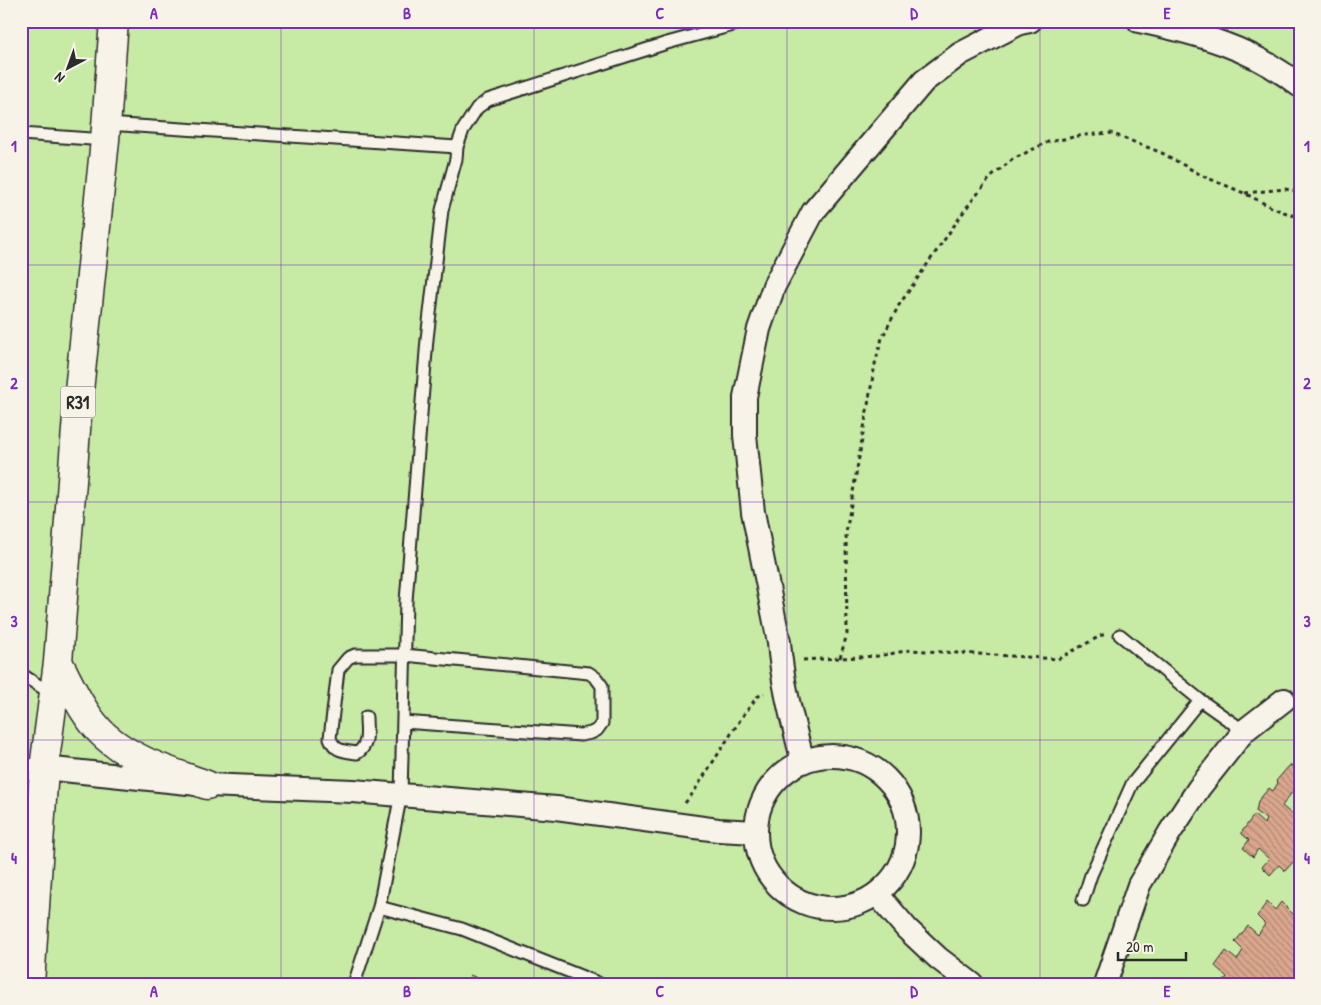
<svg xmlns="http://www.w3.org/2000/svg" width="1321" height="1005" font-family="'Patrick Hand',sans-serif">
  <defs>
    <pattern id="building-back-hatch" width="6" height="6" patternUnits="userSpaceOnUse" patternTransform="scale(1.25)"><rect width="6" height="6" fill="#daa78d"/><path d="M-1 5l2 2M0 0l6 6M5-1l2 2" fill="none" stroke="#b18873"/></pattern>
  </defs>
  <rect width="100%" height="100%" fill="#f7f3e8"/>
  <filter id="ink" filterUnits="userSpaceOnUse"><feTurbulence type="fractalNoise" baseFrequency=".02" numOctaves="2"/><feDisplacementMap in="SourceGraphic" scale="10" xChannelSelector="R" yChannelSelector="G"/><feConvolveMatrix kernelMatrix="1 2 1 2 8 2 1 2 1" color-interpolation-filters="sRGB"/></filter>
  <g filter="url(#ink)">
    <path fill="#c7eaa4" stroke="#798a68" d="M 21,21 L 1300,21 L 1300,984 L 21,984 Z"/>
    <path fill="url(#building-back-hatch)" stroke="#2b2b2b" d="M 1297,763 L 1300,765 L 1300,785 L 1298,784 L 1282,806 L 1300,821 L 1300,854 L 1285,871 L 1279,865 L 1270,875 L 1262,867 L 1269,859 L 1258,849 L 1253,857 L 1243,848 L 1249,840 L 1241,833 L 1254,815 L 1264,824 L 1266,819 L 1256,812 L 1258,801 L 1269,788 L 1273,791 L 1278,783 L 1276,781 L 1289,766 L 1294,765 Z
      M 1267,902 L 1275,910 L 1281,902 L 1300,921 L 1300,966 L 1296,977 L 1292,979 L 1288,984 L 1222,984 L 1227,977 L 1215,966 L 1226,951 L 1237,960 L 1243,950 L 1235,942 L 1248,926 L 1258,935 L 1265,924 L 1257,916 Z
      M 470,975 L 493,984 L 467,984 Z"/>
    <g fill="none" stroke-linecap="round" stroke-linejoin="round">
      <g stroke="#2b2b2b" stroke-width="15">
        <path id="service" d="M 107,124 L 457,147
          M 21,134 L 105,140
          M 1120,635 L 1200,700 L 1244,731
          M 21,674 L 52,694
          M 366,717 C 366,731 370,745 357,753 C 344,751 335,752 330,738 L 338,670 L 348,658 L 355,655 L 404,655 L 589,673 L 596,678 L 602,686 L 602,723 L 597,730 L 591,733 L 581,735 L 403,722
          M 21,764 L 44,768
          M 1083,900 L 1091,875 L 1132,784 L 1200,700
          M 379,907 L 462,929 L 598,983
          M 354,984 L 379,907 L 401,794 L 406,601 L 427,339 L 442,210 L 456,159 L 457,147 L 463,130 L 477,108 L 488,100 L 667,43 L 748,21"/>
      </g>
      <g stroke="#2b2b2b" stroke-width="26">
        <path id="minor" d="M 1139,21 C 1197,33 1253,48 1300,86
          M756 832a76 76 0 1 1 152 0a76 76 0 1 1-152 0Z
          M 803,762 C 793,723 782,683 779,642 L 753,512 L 745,435 L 745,397 L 759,329 L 774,286 L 813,212 L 924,81 L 960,54 L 1020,23 L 1030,21
          M 44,768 L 207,785 L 353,791 L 556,808 L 718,830 L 756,832
          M 877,894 L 907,929 L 938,958 L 972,984
          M 1105,984 L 1139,885 L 1170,832 L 1199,788 L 1244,731 L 1284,700"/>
      </g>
      <g stroke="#2b2b2b" stroke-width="31">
        <path id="primary" d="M 58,662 C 71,686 84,717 105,736 C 133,761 172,772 207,785
          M 30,984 L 44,768 L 58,662 L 79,391 L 105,140 L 114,21"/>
      </g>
      <path stroke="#2b2b2b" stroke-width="3" stroke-dasharray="4 4" stroke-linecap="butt" d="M 1245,193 L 1285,189 L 1300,192
        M 840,658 L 847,634 L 846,533 L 875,364 L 882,338 L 899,305 L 967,207 L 990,178 L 1013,159 L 1048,142 L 1084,135 L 1111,133 L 1162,153 L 1203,176 L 1244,193 L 1273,208 L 1300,218
        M 803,660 L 878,656 L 911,650 L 1058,659 L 1102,635 L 1104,635
        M 685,803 L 693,793 L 742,717 L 757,697 L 764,693"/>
      <use href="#service" stroke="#f7f3e8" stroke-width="11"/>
      <use href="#minor" stroke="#f7f3e8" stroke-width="22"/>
      <use href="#primary" stroke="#f7f3e8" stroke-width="28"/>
    </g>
  </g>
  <path fill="none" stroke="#7b2cbf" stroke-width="1" stroke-opacity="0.55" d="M 281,21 L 281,984M 534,21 L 534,984M 787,21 L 787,984M 1040,21 L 1040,984M 21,265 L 1300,265M 21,502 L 1300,502M 21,740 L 1300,740"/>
  <g text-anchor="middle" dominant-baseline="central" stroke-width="5" stroke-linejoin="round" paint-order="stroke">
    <rect fill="#f7f3e8" stroke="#686764" stroke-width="1" x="60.5" y="386.5" width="35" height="31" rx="4"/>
    <g font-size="18" font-weight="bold" fill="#2b2b2b">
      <text x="78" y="402">R31</text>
    </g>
  </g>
  <rect width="1321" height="1005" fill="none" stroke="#f7f3e8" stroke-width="55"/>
  <g transform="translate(68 68) rotate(221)" stroke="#f7f3e8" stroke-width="4" paint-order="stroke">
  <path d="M0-4L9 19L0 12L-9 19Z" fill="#2b2b2b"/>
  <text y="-8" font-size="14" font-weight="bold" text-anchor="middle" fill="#2b2b2b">N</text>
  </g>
  <path d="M1118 952v8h68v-8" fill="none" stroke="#2b2b2b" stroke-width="2.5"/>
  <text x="1126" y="952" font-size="15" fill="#2b2b2b" stroke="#f7f3e8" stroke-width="4" paint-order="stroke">20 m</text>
  <rect x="28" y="28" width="1266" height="950" fill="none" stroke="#7b2cbf" stroke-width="2"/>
  <g font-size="16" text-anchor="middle" font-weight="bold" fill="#7b2cbf">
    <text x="154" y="19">A</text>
    <text x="407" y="19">B</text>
    <text x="660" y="19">C</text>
    <text x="914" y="19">D</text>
    <text x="1167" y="19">E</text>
    <text x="14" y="152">1</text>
    <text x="1307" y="152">1</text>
    <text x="14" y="389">2</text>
    <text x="1307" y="389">2</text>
    <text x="14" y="627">3</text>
    <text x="1307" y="627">3</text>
    <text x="14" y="864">4</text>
    <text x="1307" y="864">4</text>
    <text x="154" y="997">A</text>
    <text x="407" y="997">B</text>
    <text x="660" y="997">C</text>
    <text x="914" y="997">D</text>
    <text x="1167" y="997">E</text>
  </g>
</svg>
